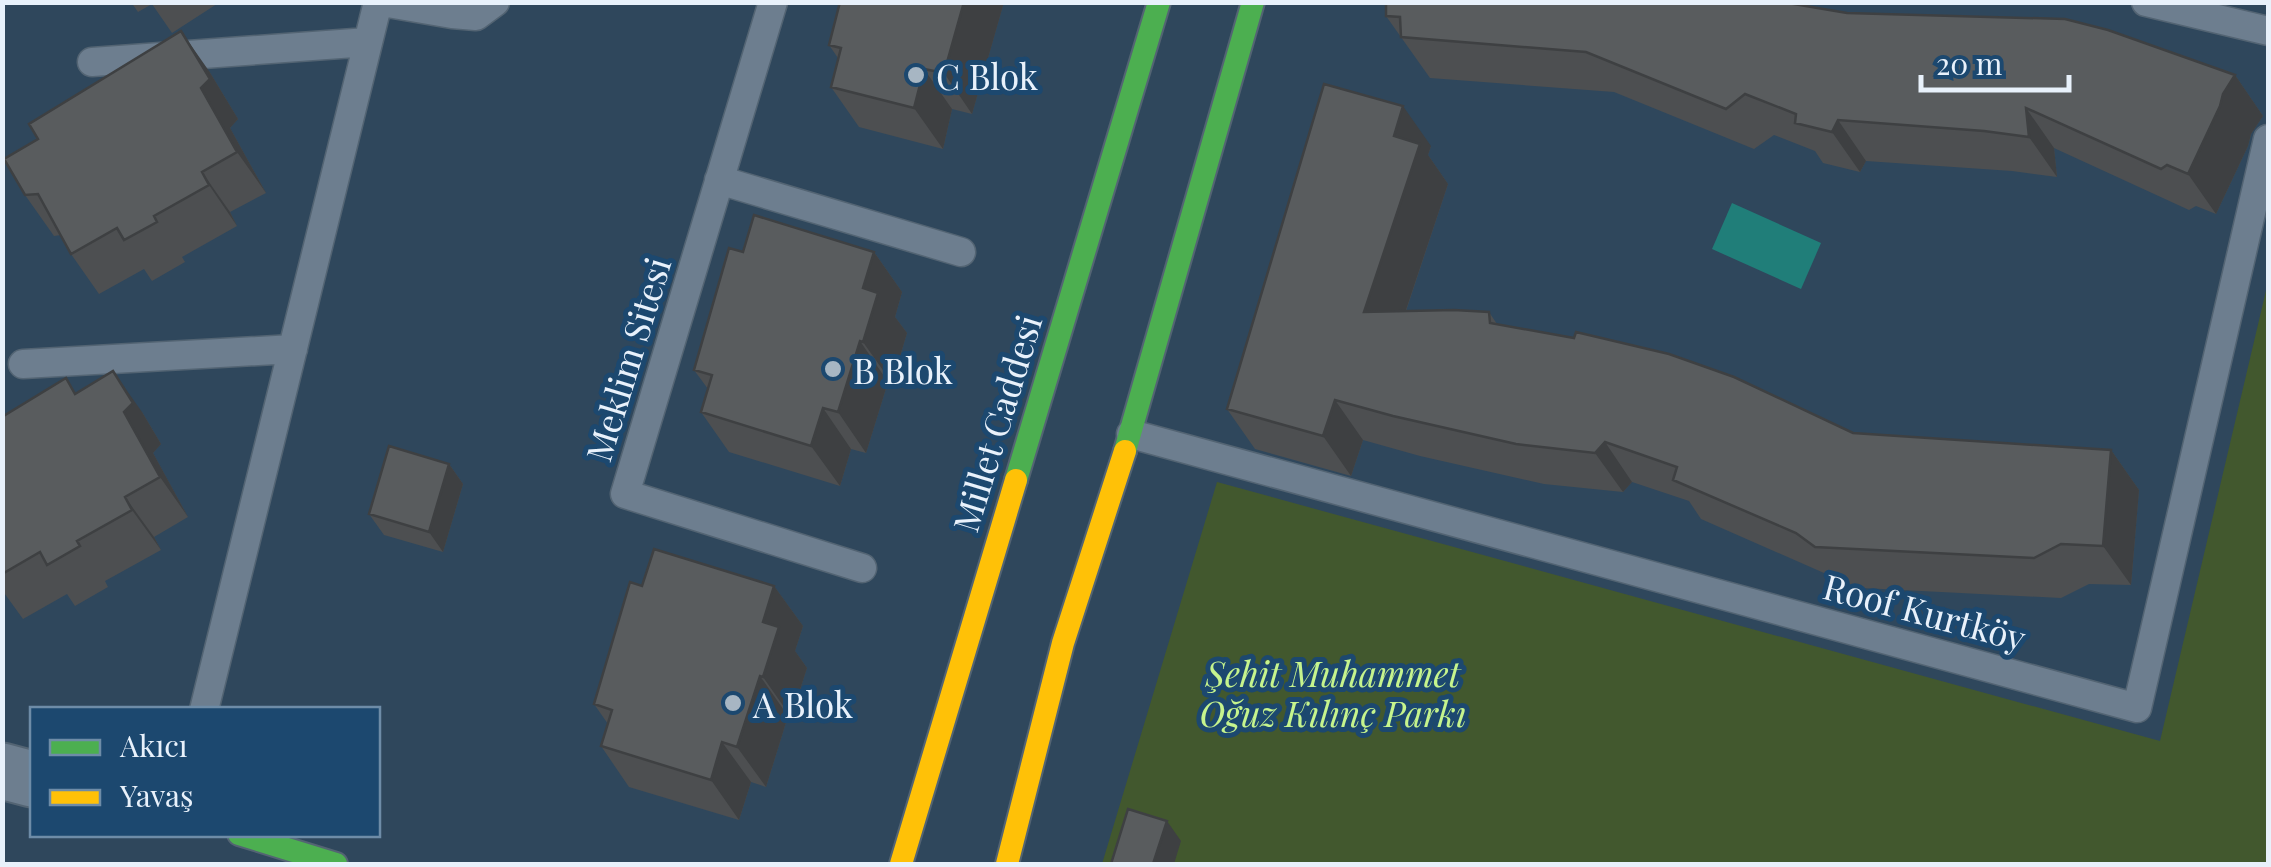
<svg xmlns="http://www.w3.org/2000/svg" width="2271" height="867" font-family="'Playfair Display',serif">
  <rect width="100%" height="100%" fill="#2f475c"/>
  <path fill="#42582e" d="M 2268,282 L 2268,864 L 1102,864 L 1217,482 L 2160,741 Z"/>
  <path fill="#207e79" d="M 1732,203 L 1821,243 L 1801,289 L 1712,249 Z"/>
  <g fill="none" stroke-linecap="round" stroke-linejoin="round">
    <g stroke="#536473" stroke-width="31">
      <path id="lane" d="M 382,2 L 452,14 L 476,16 L 495,2
        M 773,2 L 625,494 L 862,568
        M 2146,2 L 2268,31
        M 92,62 L 368,42
        M 719,180 L 961,252
        M 23,364 L 293,349
        M 1131,434 L 2137,708 L 2268,139
        M 204,710 L 378,2"/>
    </g>
    <g stroke="#536473" stroke-width="59">
      <path id="street" d="M 2,771 L 32,779"/>
    </g>
    <g stroke="#536473" stroke-width="26">
      <path id="fast" d="M 1125,451 L 1253,2
        M 1016,480 L 1159,2
        M 239,834 L 336,864"/>
    </g>
    <g stroke="#536473" stroke-width="26">
      <path id="slow" d="M 901,864 L 1016,480
        M 1007,864 L 1063,643 L 1125,451"/>
    </g>
    <use href="#lane" stroke="#6d7e8f" stroke-width="28"/>
    <use href="#street" stroke="#6d7e8f" stroke-width="55"/>
    <use href="#fast" stroke="#4caf50" stroke-width="22"/>
    <use href="#slow" stroke="#ffc107" stroke-width="22"/>
  </g>
  <path fill="#4d4f51" d="M 131,2 L 220,2 L 172,33 L 152,4 L 138,12 Z
    M 840,2 L 1004,2 L 972,114 L 952,109 L 943,149 L 859,127 L 831,87 L 838,58 L 829,45 Z
    M 1386,16 L 2235,75 L 2263,116 L 2251,134 L 2248,146 L 2216,214 L 2196,206 L 2189,210 L 2054,148 L 2057,177 L 2012,171 L 1866,161 L 1860,172 L 1823,163 L 1815,151 L 1774,135 L 1754,149 L 1614,92 L 1430,78 Z
    M 209,71 L 238,119 L 230,128 L 266,193 L 230,212 L 237,226 L 182,257 L 185,262 L 152,281 L 144,269 L 99,294 L 71,254 L 61,235 L 54,236 L 25,195 L 38,139 Z
    M 1431,146 L 1428,155 L 1448,184 L 1406,311 L 1489,312 L 1497,324 L 1853,433 L 2111,450 L 2139,490 L 2131,585 L 2089,584 L 2061,598 L 1843,587 L 1824,573 L 1701,519 L 1689,501 L 1632,482 L 1623,492 L 1544,484 L 1420,456 L 1363,440 L 1351,476 L 1255,449 L 1227,409 Z
    M 743,252 L 874,252 L 902,292 L 895,317 L 907,333 L 892,383 L 888,382 L 866,453 L 851,449 L 840,486 L 729,452 L 701,412 L 708,389 L 694,370 Z
    M 77,393 L 142,412 L 161,444 L 153,453 L 188,517 L 154,537 L 161,550 L 105,581 L 108,587 L 75,606 L 67,594 L 23,619 L 2,590 L 2,417 Z
    M 449,464 L 463,484 L 443,552 L 384,535 L 369,514 Z
    M 642,586 L 774,586 L 803,626 L 795,651 L 807,668 L 791,717 L 788,716 L 766,787 L 751,782 L 739,820 L 629,787 L 601,746 L 608,724 L 594,704 Z"/>
  <path fill="#3e4042" d="M 964,2 L 1004,2 L 972,114 L 944,73 Z
    M 181,31 L 209,71 L 238,119 L 230,128 L 266,193 L 237,152 L 201,88 Z
    M 924,69 L 952,109 L 943,149 L 914,108 Z
    M 2235,75 L 2263,116 L 2251,134 L 2248,146 L 2216,214 L 2188,174 L 2223,94 Z
    M 1403,106 L 1431,146 L 1428,155 L 1448,184 L 1392,352 L 1364,312 L 1394,136 Z
    M 2026,108 L 2054,148 L 2057,177 L 2029,137 Z
    M 1838,120 L 1866,161 L 1860,172 L 1832,132 Z
    M 202,172 L 230,212 L 237,226 L 209,185 Z
    M 874,252 L 902,292 L 895,317 L 907,333 L 892,383 L 863,342 L 863,288 Z
    M 860,341 L 888,382 L 866,453 L 838,412 Z
    M 113,371 L 142,412 L 161,444 L 153,453 L 188,517 L 160,477 L 124,412 Z
    M 1335,400 L 1363,440 L 1351,476 L 1323,436 Z
    M 823,408 L 851,449 L 840,486 L 811,446 Z
    M 1605,442 L 1632,482 L 1623,492 L 1595,453 Z
    M 2111,450 L 2139,490 L 2131,585 L 2103,546 Z
    M 449,464 L 463,484 L 443,552 L 429,532 Z
    M 125,497 L 154,537 L 161,550 L 132,510 Z
    M 774,586 L 803,626 L 795,651 L 807,668 L 791,717 L 763,677 L 763,622 Z
    M 760,676 L 788,716 L 766,787 L 737,747 Z
    M 722,742 L 751,782 L 739,820 L 711,780 Z
    M 1167,821 L 1181,841 L 1174,864 L 1153,864 Z"/>
  <path fill="#595c5e" stroke="#3e4042" stroke-width="2.5" d="M 840,2 L 964,2 L 944,73 L 924,69 L 914,108 L 831,87 L 841,48 L 829,45 Z
    M 1386,2 L 1782,2 L 1847,13 L 2065,19 L 2108,30 L 2235,75 L 2223,94 L 2220,106 L 2188,174 L 2167,165 L 2161,169 L 2026,108 L 2029,137 L 1984,131 L 1838,120 L 1832,132 L 1795,123 L 1796,114 L 1745,94 L 1726,109 L 1586,52 L 1401,37 L 1400,17 L 1386,16 Z
    M 181,31 L 210,79 L 201,88 L 237,152 L 202,172 L 209,185 L 154,216 L 157,222 L 124,240 L 117,228 L 71,254 L 38,194 L 25,195 L 4,159 L 38,139 L 29,124 Z
    M 1324,84 L 1403,106 L 1394,136 L 1420,144 L 1364,312 L 1454,310 L 1489,312 L 1490,323 L 1574,338 L 1576,332 L 1669,354 L 1734,377 L 1853,433 L 2111,450 L 2103,546 L 2061,544 L 2034,558 L 1815,547 L 1796,533 L 1673,480 L 1677,467 L 1605,442 L 1595,453 L 1516,444 L 1393,416 L 1335,400 L 1323,436 L 1227,409 Z
    M 754,215 L 874,252 L 863,288 L 878,293 L 863,342 L 860,341 L 838,412 L 823,408 L 811,446 L 701,412 L 712,375 L 694,370 L 729,248 L 743,252 Z
    M 113,371 L 133,403 L 124,412 L 160,477 L 125,497 L 132,510 L 77,541 L 80,546 L 47,565 L 40,552 L 2,574 L 2,417 L 66,378 L 75,394 Z
    M 389,446 L 449,464 L 429,532 L 369,514 Z
    M 654,549 L 774,586 L 763,622 L 779,627 L 763,677 L 760,676 L 737,747 L 722,742 L 711,780 L 601,746 L 612,710 L 594,704 L 630,582 L 642,586 Z
    M 1128,809 L 1167,821 L 1153,864 L 1111,864 Z"/>
  <g fill="#a7b6c3" stroke="#1c486f" stroke-width="4">
    <circle cx="916" cy="75" r="10"/>
    <circle cx="833" cy="369" r="10"/>
    <circle cx="733" cy="703" r="10"/>
  </g>
  <g text-anchor="middle" dominant-baseline="central" stroke-width="10" stroke-linejoin="round" paint-order="stroke">
    <g font-size="35" fill="#e8f1fb" stroke="#1c486f" text-anchor="start">
      <text x="936" y="75">C Blok</text>
      <text x="853" y="369">B Blok</text>
      <text x="753" y="703">A Blok</text>
    </g>
    <g font-size="35" fill="#e8f1fb" stroke="#1c486f">
      <text transform="translate(627 359) rotate(-73)">Meklim Sitesi</text>
      <text transform="translate(996 423) rotate(-73)">Millet Caddesi</text>
      <text transform="translate(1925 611) rotate(15)">Roof Kurtköy</text>
    </g>
    <g font-size="35" font-style="italic" fill="#c6f48d" stroke="#1c486f">
      <text x="1333" y="672">Şehit Muhammet<tspan x="1333" dy="40">Oğuz Kılınç Parkı</tspan></text>
    </g>
  </g>
  <rect width="2271" height="867" fill="none" stroke="#e8f1fb" stroke-width="10"/>
  <rect x="30" y="707" width="350" height="130" fill="#1c486f" stroke="#6e8ca7" stroke-width="2.5"/>
  <rect x="50" y="740" width="50" height="15" fill="#4caf50" stroke="#6e8ca7" stroke-width="2.5"/>
  <text x="120" y="757" font-size="30" fill="#e8f1fb">Akıcı</text>
  <rect x="50" y="790" width="50" height="15" fill="#ffc107" stroke="#6e8ca7" stroke-width="2.5"/>
  <text x="120" y="807" font-size="30" fill="#e8f1fb">Yavaş</text>
  <path d="M1921 75v15h148v-15" fill="none" stroke="#e8f1fb" stroke-width="5"/>
  <text x="1936" y="75" font-size="30" fill="#e8f1fb" stroke="#1c486f" stroke-width="8" paint-order="stroke">20 m</text>
</svg>
